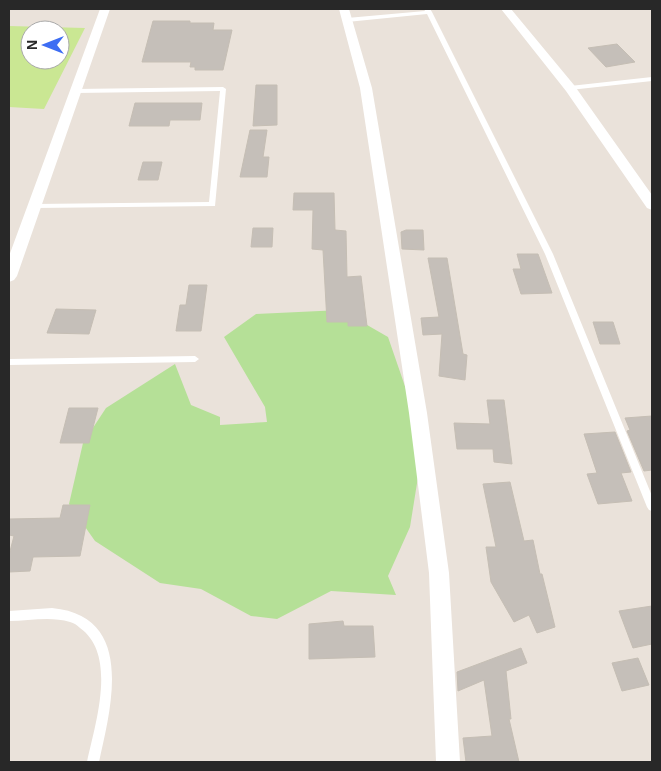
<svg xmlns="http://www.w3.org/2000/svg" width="661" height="771" font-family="Helvetica,sans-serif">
  <rect width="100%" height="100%" fill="#eae2da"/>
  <path fill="#b5e097" d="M 341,310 L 388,337 L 408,395 L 418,477 L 410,527 L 388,576 L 396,595 L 331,591 L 277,619 L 251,616 L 201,589 L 160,583 L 95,541 L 69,504 L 83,443 L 106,408 L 175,364 L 191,405 L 220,417 L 220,425 L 267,422 L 265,407 L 224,337 L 256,314 Z"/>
  <path fill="#cae793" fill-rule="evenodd" d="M 9,26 L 85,28 L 44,109 L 9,107 ZM 30,30 L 60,30 L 60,60 L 30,60 Z"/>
  <path fill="#c5bfb9" stroke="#c5beb4" d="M 153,21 L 190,21 L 190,23 L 214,23 L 213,30 L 232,30 L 223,70 L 195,70 L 195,67 L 190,67 L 191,62 L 142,62 Z
    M 617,44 L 635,62 L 606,67 L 588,48 Z
    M 256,85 L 277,85 L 277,125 L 253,126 Z
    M 135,103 L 202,103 L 200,120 L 170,120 L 169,126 L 129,126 Z
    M 250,130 L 267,130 L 263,157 L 269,157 L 267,177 L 240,177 Z
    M 143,162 L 162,162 L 158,180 L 138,180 Z
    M 294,193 L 334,193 L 335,230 L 346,231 L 347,277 L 361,276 L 367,326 L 348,326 L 348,322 L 327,322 L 323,250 L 312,249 L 313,210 L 293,210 Z
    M 253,228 L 273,228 L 272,247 L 251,247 Z
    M 406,230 L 423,230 L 424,250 L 402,249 L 401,232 Z
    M 517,254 L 538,254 L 552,293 L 521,294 L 513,269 L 521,269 Z
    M 428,258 L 447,258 L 463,354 L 467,355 L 465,380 L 439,376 L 442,334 L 423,335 L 421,318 L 439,317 Z
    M 189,285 L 207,285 L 201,331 L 176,331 L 180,305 L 186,305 Z
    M 56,309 L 96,310 L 89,334 L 47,333 Z
    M 593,322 L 613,322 L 620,344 L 600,344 Z
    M 487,400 L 504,400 L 512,464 L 494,462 L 493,449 L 457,449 L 454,423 L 490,424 Z
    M 69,408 L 98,408 L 89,443 L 60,443 Z
    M 652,416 L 652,470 L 644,471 L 627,431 L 630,430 L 625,418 Z
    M 615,432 L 631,472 L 621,473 L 632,501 L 598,504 L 587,474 L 597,473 L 584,434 Z
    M 510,482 L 524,541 L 533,540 L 540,574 L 542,574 L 555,627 L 537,633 L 529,615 L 514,622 L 491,582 L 486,547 L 496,547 L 483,484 Z
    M 63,505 L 90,505 L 80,556 L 33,557 L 30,571 L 9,572 L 9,555 L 14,536 L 9,535 L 9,519 L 60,518 Z
    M 652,606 L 652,644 L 633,648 L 619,611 Z
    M 343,621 L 344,626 L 373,626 L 375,657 L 309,659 L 309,624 Z
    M 521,648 L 527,663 L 506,671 L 511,719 L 509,719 L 519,762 L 466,762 L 463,738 L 492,736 L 484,680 L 458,691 L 457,672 Z
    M 638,658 L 649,685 L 622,691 L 612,663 Z"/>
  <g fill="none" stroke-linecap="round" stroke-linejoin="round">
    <path fill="#fff" fill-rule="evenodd" d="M 424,9 L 430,9 L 432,12 L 553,254 L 652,496 L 652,511 L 649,510 L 647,507 L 545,254 L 427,14 L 347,22 L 344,20 L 347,18 L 425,11 Z
      M 652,77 L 652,81 L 570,90 L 567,88 L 570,86 Z
      M 223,87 L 226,89 L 215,206 L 35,208 L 31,206 L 35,204 L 209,202 L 220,91 L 76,93 L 73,91 L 76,89 Z
      M 195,356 L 199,359 L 195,362 L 9,365 L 9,359 Z
      M 52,608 C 136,616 111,707 99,762 L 87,762 C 95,724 118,655 80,628 C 77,625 74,623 70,622 C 50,616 29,621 9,621 L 9,611 Z"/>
    <path fill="#fff" fill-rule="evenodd" d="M 100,9 L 110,9 L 17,276 L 14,280 L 9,282 L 9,256 Z
      M 339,9 L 349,9 L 372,88 L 427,413 L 449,573 L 460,762 L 436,762 L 429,573 L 409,413 L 360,88 Z
      M 501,9 L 511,9 L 574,85 L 652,195 L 652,210 L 647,208 L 566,91 Z"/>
  </g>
  <rect width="661" height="771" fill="none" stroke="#282828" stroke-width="20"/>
  <g transform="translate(45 45) rotate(270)"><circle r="24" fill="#ffffff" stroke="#a9a9a9"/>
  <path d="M0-4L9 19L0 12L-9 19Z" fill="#3d6df3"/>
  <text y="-8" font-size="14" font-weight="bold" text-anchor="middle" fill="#282828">N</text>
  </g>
</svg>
